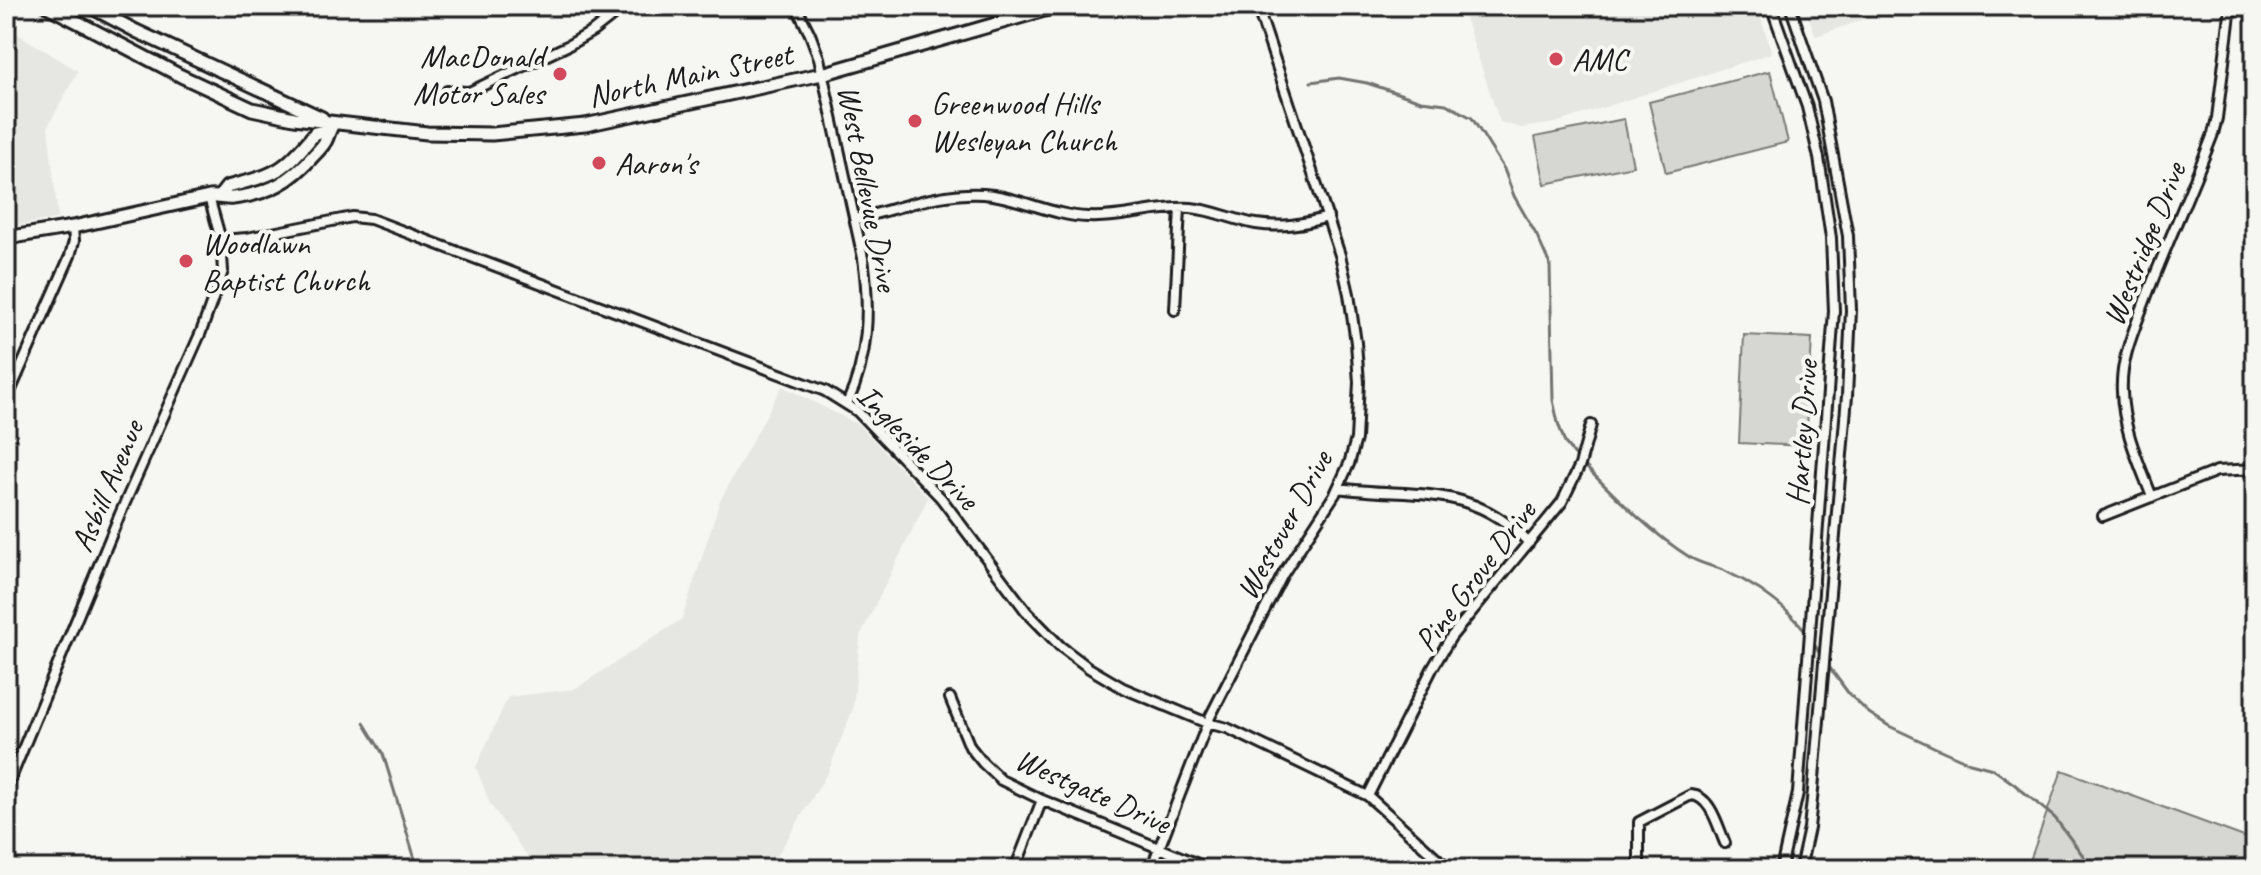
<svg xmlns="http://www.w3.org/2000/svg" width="2261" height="875" font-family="Caveat,sans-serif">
  <rect width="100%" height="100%" fill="#f6f6f2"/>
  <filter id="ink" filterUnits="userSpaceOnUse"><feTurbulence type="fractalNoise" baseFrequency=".0125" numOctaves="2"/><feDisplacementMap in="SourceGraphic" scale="16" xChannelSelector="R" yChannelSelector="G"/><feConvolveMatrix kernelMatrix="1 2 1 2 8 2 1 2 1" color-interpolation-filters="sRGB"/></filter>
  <g filter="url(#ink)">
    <path fill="#e6e6e2" d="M 1461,6 L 1757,6 L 1772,53 L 1555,123 L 1521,128 L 1500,122 Z
      M 1804,6 L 1902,6 L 1816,36 Z
      M 6,27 L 78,71 L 48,126 L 58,218 L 6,228 Z
      M 782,386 L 859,425 L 928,498 L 860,636 L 853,709 L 828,772 L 769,869 L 560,869 L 527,856 L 490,804 L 476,767 L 508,697 L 575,689 L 682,619 L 720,501 Z"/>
    <path fill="#d6d6d2" stroke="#797977" stroke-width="2" d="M 1770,71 L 1788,142 L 1666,173 L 1649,102 Z
      M 1624,119 L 1633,166 L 1545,184 L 1535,137 Z
      M 1744,335 L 1812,338 L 1806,446 L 1739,443 Z
      M 2062,770 L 2255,841 L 2255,869 L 2027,869 Z"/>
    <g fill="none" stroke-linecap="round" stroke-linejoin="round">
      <path stroke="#727271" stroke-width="3" d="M 1311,82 L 1339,78 L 1367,83 L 1421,101 L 1446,104 L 1472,118 L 1504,169 L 1514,196 L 1537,236 L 1550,265 L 1553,400 L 1558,423 L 1565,443 L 1578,459
        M 1584,465 C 1617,498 1651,533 1691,558 C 1701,564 1714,566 1725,571 C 1758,586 1786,606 1808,634
        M 1812,640 L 1822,658
        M 1827,664 L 1849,694 L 1869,713 L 1889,726 L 1936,748 L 1970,763 L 1993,769 L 2014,784 L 2055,818 L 2093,869
        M 364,723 L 383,754 L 418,869"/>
      <g stroke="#1c1c1c" stroke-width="14">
        <path id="minor" d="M 796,6 L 810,34 L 819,58 L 863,258 C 870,308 869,357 847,404
          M 1771,6 L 1807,107 L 1819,158 L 1831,238 L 1834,311 L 1798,793 L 1781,869
          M 1790,6 L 1823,101 L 1848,236 L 1851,310 L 1847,396 L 1813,790 L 1809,828 L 1800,869
          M 447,91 L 469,92 L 569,45 L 593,31 L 625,6
          M 855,219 C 899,209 947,188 993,195 C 1025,200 1055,216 1088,217 C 1122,219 1155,206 1191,208 C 1213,210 1234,220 1256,224 C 1282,228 1304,224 1328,217
          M 221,240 L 247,238 L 352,217 L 371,219 L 825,391 L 857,411 L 941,498 L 1026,611 L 1060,646 L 1089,668 L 1123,688 L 1207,723 L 1227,728 L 1368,796 L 1449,869
          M 1175,310 L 1180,208
          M 6,401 L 70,256 L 74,241 L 73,227
          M 1338,488 C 1414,499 1469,481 1529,543
          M 2152,497 C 2139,463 2123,429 2122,392 C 2120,359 2135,328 2146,298 C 2167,243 2192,189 2213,134 L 2217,118 L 2231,6
          M 2103,516 L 2217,471 L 2255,469
          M 950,698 L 970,747 L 983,763 L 1001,780 L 1042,800 L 1210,869
          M 6,790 L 120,514 L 201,332 L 223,271 L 221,240 L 209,197
          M 1368,796 L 1432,669 L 1451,637 L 1562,502 L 1580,465 L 1591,425
          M 1015,869 L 1042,800
          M 1151,869 L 1210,717 L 1283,574 L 1335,494 L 1349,464 L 1356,439 L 1359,382 L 1356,343 L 1349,294 L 1340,255 L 1257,6
          M 1639,869 L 1639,822 L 1691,795 C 1711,796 1718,827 1725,843"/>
      </g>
      <g stroke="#1c1c1c" stroke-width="17">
        <path id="major" d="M 47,6 L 181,76 L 252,109 L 294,118 L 427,133 L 492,134 L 585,125 L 822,74 L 1058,6
          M 89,6 L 136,31 L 322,118
          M 220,196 L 227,187 C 276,174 283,173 315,133 L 328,131
          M 6,238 L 73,227 L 209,197 C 218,196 225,199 233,198 C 268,194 292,181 314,155 C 318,151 324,145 326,140 C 329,134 329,129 334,123"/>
      </g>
      <use href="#minor" stroke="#f6f6f2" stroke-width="8"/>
      <use href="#major" stroke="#f6f6f2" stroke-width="11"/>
    </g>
  </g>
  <g fill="#d1495b" stroke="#f6f6f2" stroke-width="3">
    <circle cx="1556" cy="59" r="8"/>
    <circle cx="560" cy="74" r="8"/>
    <circle cx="915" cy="121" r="8"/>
    <circle cx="599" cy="163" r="8"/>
    <circle cx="186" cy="261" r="8"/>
  </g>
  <g text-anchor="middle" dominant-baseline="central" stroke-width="8" stroke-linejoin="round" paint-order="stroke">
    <g font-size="32" fill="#1c1c1c" stroke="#f6f6f2" text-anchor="start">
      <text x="544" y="56" text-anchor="end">MacDonald<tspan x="544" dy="37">Motor Sales</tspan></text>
      <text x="1572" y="59">AMC</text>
      <text x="931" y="103">Greenwood Hills<tspan x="931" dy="37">Wesleyan Church</tspan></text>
      <text x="615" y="163">Aaron's</text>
      <text x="202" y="243">Woodlawn<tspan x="202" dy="37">Baptist Church</tspan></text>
    </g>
    <g font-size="32" fill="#1c1c1c" stroke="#f6f6f2">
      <text transform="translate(690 75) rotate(-12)">North Main Street</text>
      <text transform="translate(868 188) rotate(79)">West Bellevue Drive</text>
      <text transform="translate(2144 244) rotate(-68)">Westridge Drive</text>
      <text transform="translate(1802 433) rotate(-86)">Hartley Drive</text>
      <text transform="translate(918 447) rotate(46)">Ingleside Drive</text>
      <text transform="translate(107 486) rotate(-67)">Asbill Avenue</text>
      <text transform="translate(1284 525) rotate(-61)">Westover Drive</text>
      <text transform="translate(1475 576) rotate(-53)">Pine Grove Drive</text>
      <text transform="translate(1093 791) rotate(24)">Westgate Drive</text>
    </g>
  </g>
  <rect width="2261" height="875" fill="none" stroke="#f6f6f2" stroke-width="32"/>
  <rect x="16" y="16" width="2229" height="843" fill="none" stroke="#1c1c1c" stroke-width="3" filter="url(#ink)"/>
</svg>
